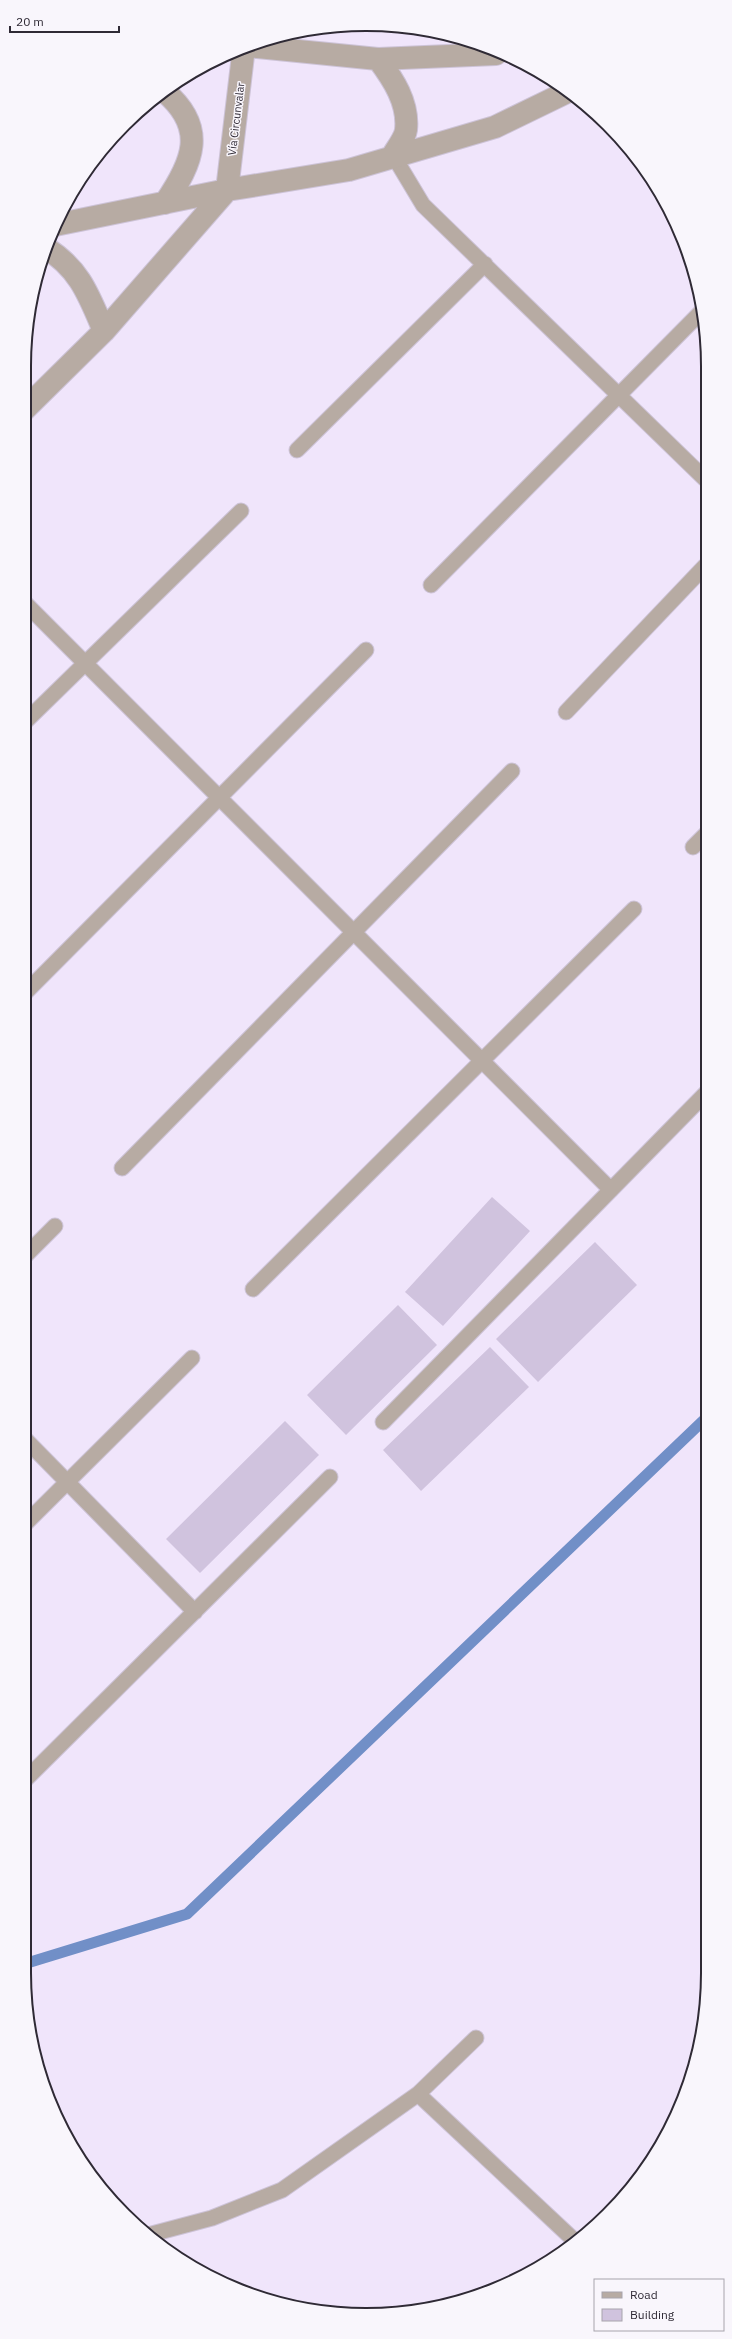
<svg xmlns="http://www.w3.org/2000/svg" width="732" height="2339" font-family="'IBM Plex Sans',sans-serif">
  <rect width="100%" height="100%" fill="#f0e5fb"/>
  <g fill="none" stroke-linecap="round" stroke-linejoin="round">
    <path stroke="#718fc7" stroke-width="11" d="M 24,1964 L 187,1914 L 707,1417"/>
  </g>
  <path fill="#d0c3de" d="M 492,1197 L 530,1231 L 443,1326 L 405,1292 Z
    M 595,1242 L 637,1285 L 538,1382 L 496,1339 Z
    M 398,1305 L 437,1345 L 346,1435 L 307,1395 Z
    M 490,1347 L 529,1387 L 421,1491 L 383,1450 Z
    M 285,1421 L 319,1455 L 200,1573 L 166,1539 Z"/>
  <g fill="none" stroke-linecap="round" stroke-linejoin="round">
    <g stroke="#cdc3d7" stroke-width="17">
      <path id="service" d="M 393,155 L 423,205 L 705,479
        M 297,450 L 485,264
        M 431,585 L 702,311
        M 24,602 L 611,1190
        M 566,712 L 705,566
        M 24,723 L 241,511
        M 693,847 L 706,834
        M 24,994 L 366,650
        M 122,1168 L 512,771
        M 24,1257 L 55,1226
        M 253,1289 L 634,909
        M 383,1422 L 706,1093
        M 24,1438 L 195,1612
        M 24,1525 L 192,1358
        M 24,1781 L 330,1477
        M 418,2094 L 576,2242
        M 148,2235 L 212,2218 L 282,2190 L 418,2094 L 476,2038"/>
    </g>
    <g stroke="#cdc3d7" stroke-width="24">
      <path id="minor" d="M 248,46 L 378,59 L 496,54
        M 378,59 C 393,79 409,103 406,130 C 405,138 397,148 393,155
        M 164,91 C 208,128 193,162 165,203
        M 227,190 L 244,47
        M 55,225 L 227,190 L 349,170 L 495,127 L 565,93
        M 46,248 C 80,269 89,296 104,331
        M 24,410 L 104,331 L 227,190"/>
    </g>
    <use href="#service" stroke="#b7aba3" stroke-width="15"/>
    <use href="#minor" stroke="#b7aba3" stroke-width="22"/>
  </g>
  <g text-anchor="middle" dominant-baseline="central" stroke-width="3" stroke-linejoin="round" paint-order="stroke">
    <g font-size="11" fill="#2f2a35" stroke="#f9f6fc">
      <text transform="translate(236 119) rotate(-83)">Vía Circunvalar</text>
    </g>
  </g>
  <path d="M0 0H732V2339H0ZM366 31H366A335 335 0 0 1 701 366V1973A335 335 0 0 1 366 2308H366A335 335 0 0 1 31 1973V366A335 335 0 0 1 366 31Z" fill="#f9f6fc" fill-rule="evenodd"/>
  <path fill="none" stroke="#2f2a35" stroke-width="2" d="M366 31H366A335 335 0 0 1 701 366V1973A335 335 0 0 1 366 2308H366A335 335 0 0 1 31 1973V366A335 335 0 0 1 366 31Z"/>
  <rect x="594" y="2279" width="130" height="52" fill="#f9f6fc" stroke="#a8a4ac"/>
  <rect x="602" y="2292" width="20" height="6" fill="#b7aba3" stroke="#a8a4ac"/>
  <text x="630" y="2299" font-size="12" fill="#2f2a35">Road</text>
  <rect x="602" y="2309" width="20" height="12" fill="#d0c3de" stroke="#a8a4ac"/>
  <text x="630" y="2319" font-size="12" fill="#2f2a35">Building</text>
  <path d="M10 26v6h109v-6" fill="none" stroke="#2f2a35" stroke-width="2"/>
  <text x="16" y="26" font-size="12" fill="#2f2a35" stroke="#f9f6fc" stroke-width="3" paint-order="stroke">20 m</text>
</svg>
